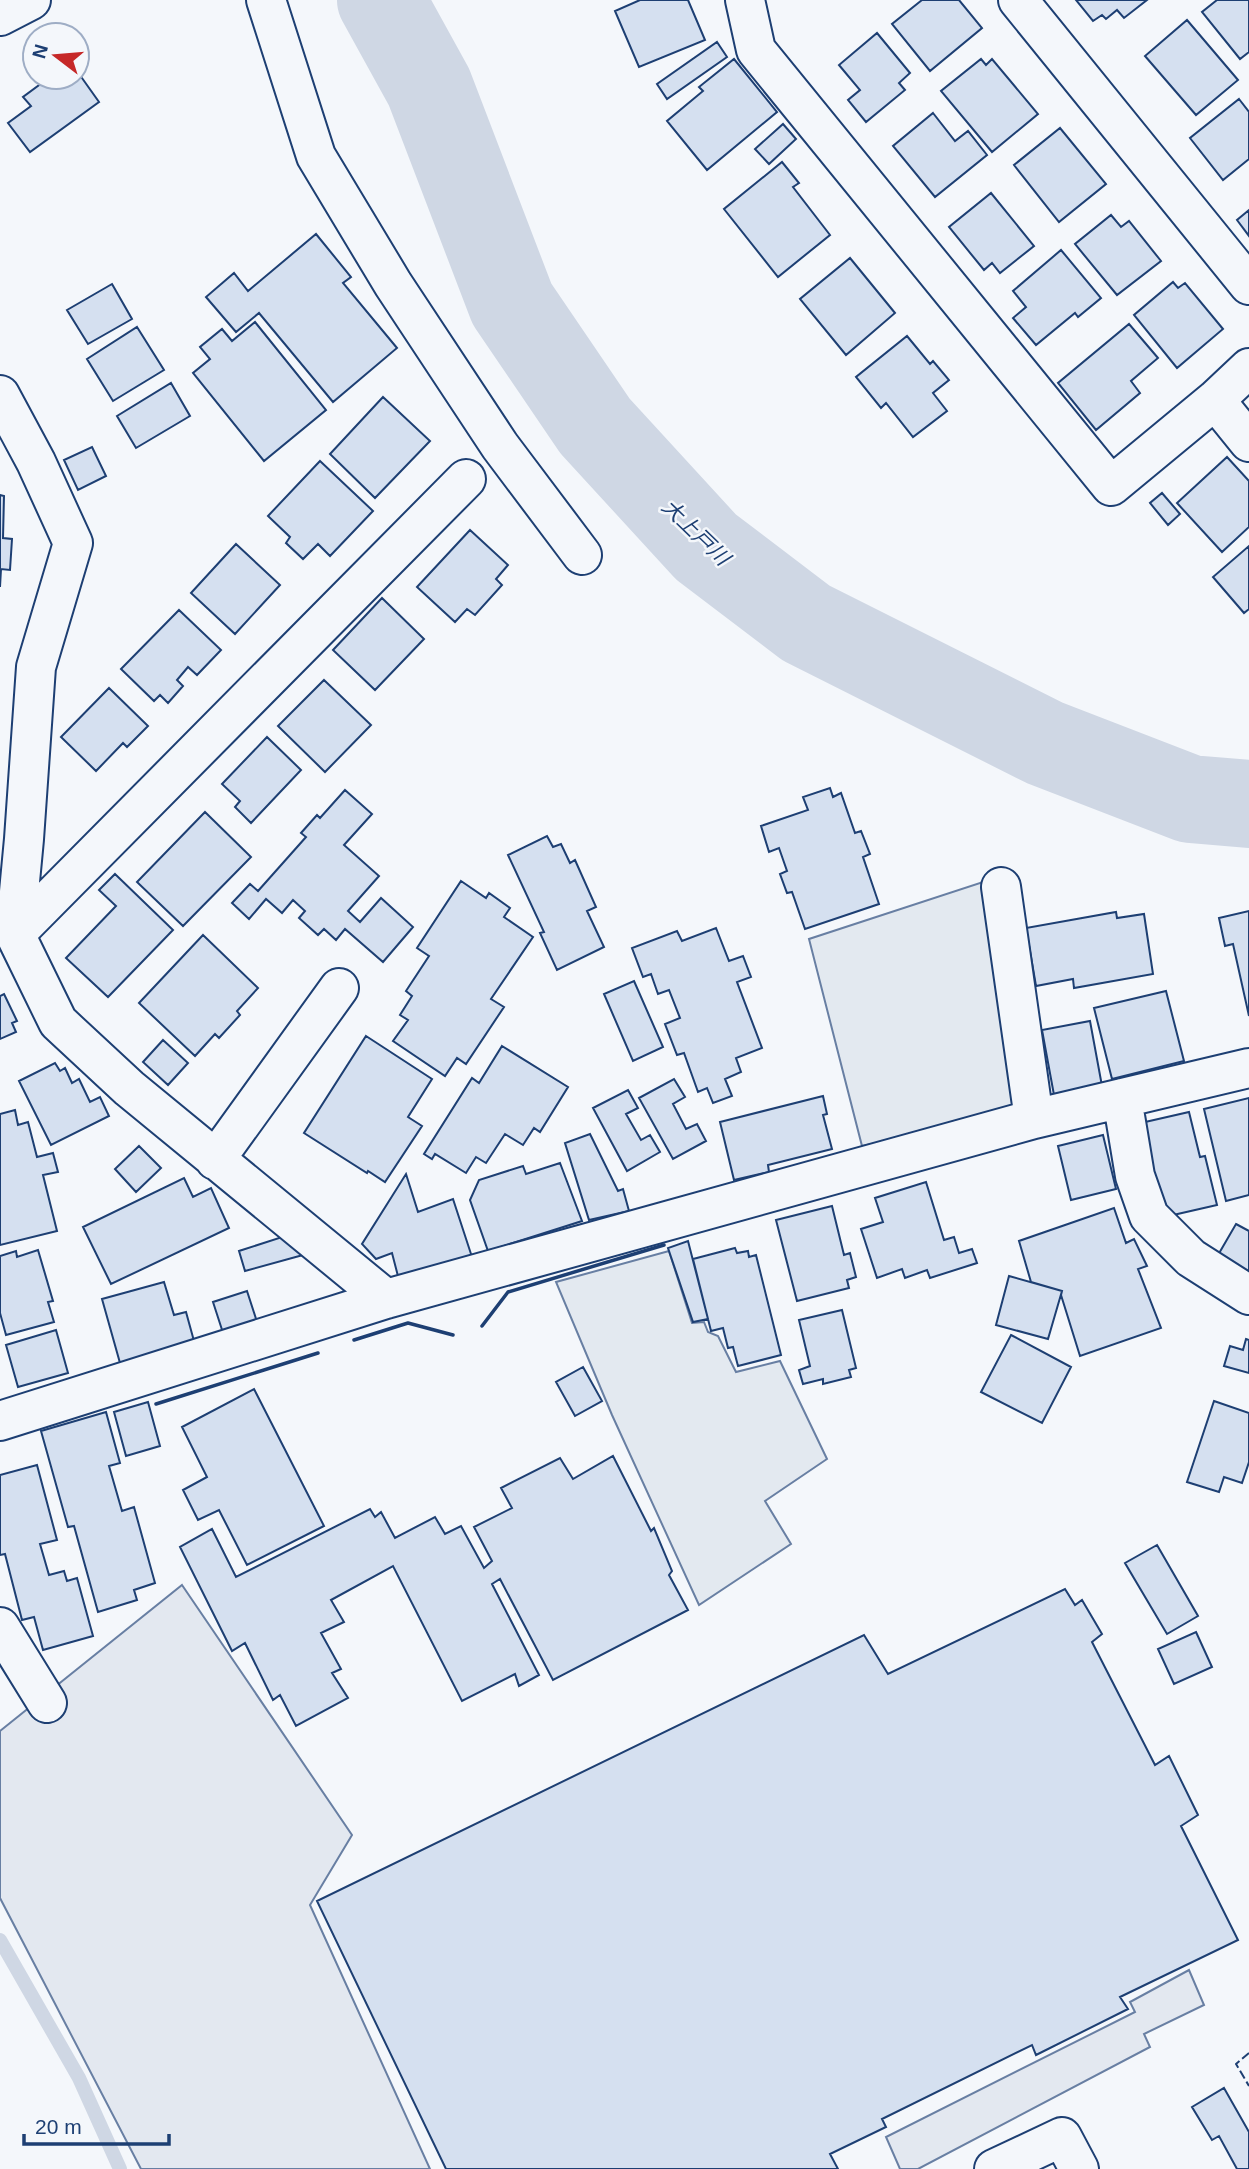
<svg xmlns="http://www.w3.org/2000/svg" width="1249" height="2169" font-family="Arial,'Noto Sans JP',sans-serif">
  <rect width="100%" height="100%" fill="#f4f7fb"/>
  <path fill="#e3e9f0" stroke="#687fa3" stroke-width="2" d="M 983,882 L 1024,1097 L 1016,1114 L 862,1146 L 809,939 Z
    M 669,1251 L 692,1323 L 704,1322 L 708,1332 L 718,1336 L 736,1372 L 780,1361 L 827,1459 L 765,1501 L 791,1544 L 699,1605 L 612,1415 L 556,1282 Z"/>
  <path fill="#e3e8f0" stroke="#687fa3" stroke-width="2" d="M 182,1585 L 352,1835 L 310,1905 L 430,2169 L 141,2169 L 0,1898 L 0,1731 Z
    M 1189,1970 L 1204,2005 L 1144,2034 L 1150,2047 L 918,2169 L 900,2169 L 886,2137 L 1135,2012 L 1130,2002 Z"/>
  <g fill="none" stroke-linecap="round" stroke-linejoin="round">
    <path stroke="#cfd7e4" stroke-width="14" d="M 0,1940 L 79,2078 L 120,2169"/>
    <path stroke="#cfd7e4" stroke-width="88" d="M 381,0 L 429,87 L 512,304 L 595,426 L 706,547 L 806,623 L 1045,743 L 1190,799 L 1249,804"/>
  </g>
  <path fill="#d5e0f0" stroke="#1d3f73" stroke-width="2" d="M 640,0 L 688,0 L 705,40 L 639,67 L 615,11 Z
    M 922,0 L 959,0 L 982,28 L 930,71 L 892,24 Z
    M 1076,0 L 1147,0 L 1124,18 L 1117,10 L 1106,19 L 1102,15 L 1093,21 Z
    M 1217,0 L 1249,0 L 1249,52 L 1240,59 L 1202,12 Z
    M 1187,20 L 1238,80 L 1196,115 L 1145,56 Z
    M 877,33 L 910,73 L 899,83 L 905,90 L 866,122 L 848,100 L 860,90 L 839,65 Z
    M 717,42 L 727,57 L 667,99 L 657,84 Z
    M 734,59 L 777,112 L 707,170 L 667,121 L 703,91 L 699,87 Z
    M 981,59 L 986,65 L 992,59 L 1038,114 L 992,152 L 941,91 Z
    M 77,71 L 99,102 L 30,152 L 8,123 L 31,106 L 23,97 L 50,77 L 77,77 Z
    M 1239,99 L 1249,112 L 1249,159 L 1223,180 L 1190,138 Z
    M 933,113 L 955,141 L 968,131 L 987,155 L 935,197 L 893,146 Z
    M 783,124 L 796,139 L 769,164 L 755,149 Z
    M 1060,128 L 1106,184 L 1059,222 L 1014,165 Z
    M 782,162 L 799,183 L 793,187 L 830,235 L 778,277 L 724,209 Z
    M 991,193 L 1034,246 L 1000,273 L 992,263 L 984,270 L 949,227 Z
    M 1249,210 L 1249,236 L 1237,220 Z
    M 1111,215 L 1121,227 L 1129,221 L 1161,261 L 1117,295 L 1075,244 Z
    M 316,234 L 351,277 L 343,283 L 397,348 L 333,402 L 259,313 L 236,332 L 206,297 L 234,273 L 248,291 Z
    M 1061,250 L 1101,298 L 1078,317 L 1075,313 L 1036,345 L 1013,318 L 1026,307 L 1013,291 Z
    M 850,258 L 895,313 L 846,355 L 800,299 Z
    M 1173,282 L 1178,288 L 1185,283 L 1223,329 L 1177,368 L 1134,315 Z
    M 112,284 L 132,319 L 88,344 L 67,310 Z
    M 255,322 L 326,410 L 264,461 L 193,373 L 210,359 L 200,347 L 222,329 L 232,341 Z
    M 1129,324 L 1158,358 L 1131,381 L 1140,393 L 1096,430 L 1058,383 Z
    M 137,327 L 164,370 L 113,401 L 87,359 Z
    M 907,336 L 930,364 L 933,361 L 949,380 L 933,393 L 947,411 L 913,437 L 886,403 L 881,408 L 856,377 Z
    M 171,383 L 190,416 L 136,448 L 117,416 Z
    M 383,397 L 430,441 L 375,498 L 330,454 Z
    M 92,447 L 106,476 L 78,490 L 64,460 Z
    M 1227,457 L 1249,481 L 1249,527 L 1222,552 L 1177,503 Z
    M 320,461 L 373,511 L 330,556 L 318,544 L 303,559 L 286,543 L 290,537 L 268,516 Z
    M 1162,493 L 1180,514 L 1168,525 L 1150,503 Z
    M 0,495 L 4,496 L 3,538 L 12,539 L 10,570 L 1,569 L 0,587 Z
    M 470,530 L 508,565 L 496,579 L 502,585 L 475,615 L 467,609 L 455,622 L 417,587 Z
    M 236,544 L 280,585 L 235,634 L 191,593 Z
    M 1249,546 L 1249,609 L 1244,613 L 1213,577 Z
    M 382,598 L 424,639 L 375,690 L 333,650 Z
    M 179,610 L 221,650 L 197,675 L 188,667 L 177,680 L 183,686 L 168,703 L 160,695 L 154,701 L 121,669 Z
    M 324,680 L 371,725 L 325,772 L 278,726 Z
    M 109,688 L 148,726 L 127,747 L 123,743 L 96,771 L 61,737 Z
    M 267,737 L 301,770 L 251,823 L 235,807 L 240,801 L 222,784 Z
    M 830,788 L 833,797 L 841,793 L 855,833 L 861,831 L 870,854 L 863,857 L 879,904 L 805,929 L 792,892 L 787,893 L 780,874 L 787,871 L 779,848 L 769,852 L 761,826 L 808,810 L 803,797 Z
    M 345,790 L 372,814 L 344,845 L 379,876 L 348,911 L 360,922 L 381,898 L 413,927 L 383,962 L 345,929 L 336,940 L 324,929 L 318,935 L 299,918 L 305,911 L 293,900 L 282,913 L 266,899 L 249,919 L 232,903 L 250,884 L 258,891 L 306,837 L 301,833 L 317,815 L 320,818 Z
    M 205,812 L 251,857 L 183,926 L 137,882 Z
    M 547,836 L 553,847 L 561,844 L 570,863 L 575,860 L 596,907 L 587,911 L 604,947 L 557,970 L 540,933 L 544,932 L 508,855 Z
    M 115,874 L 173,930 L 108,997 L 66,958 L 116,906 L 99,890 Z
    M 461,881 L 486,898 L 489,893 L 510,908 L 504,917 L 533,937 L 491,999 L 504,1007 L 466,1064 L 457,1058 L 445,1076 L 393,1041 L 408,1020 L 400,1015 L 412,996 L 406,991 L 429,956 L 417,948 Z
    M 1249,911 L 1249,1016 L 1233,944 L 1225,946 L 1219,918 Z
    M 1116,912 L 1117,918 L 1144,914 L 1153,974 L 1074,988 L 1073,979 L 1036,986 L 1026,928 Z
    M 716,928 L 729,961 L 743,956 L 751,977 L 737,982 L 762,1048 L 736,1058 L 741,1072 L 725,1079 L 732,1096 L 713,1103 L 707,1088 L 698,1092 L 684,1053 L 677,1055 L 665,1024 L 680,1018 L 669,990 L 658,994 L 651,974 L 643,977 L 632,948 L 677,931 L 682,941 Z
    M 203,935 L 258,988 L 237,1011 L 240,1015 L 219,1038 L 215,1034 L 195,1056 L 139,1003 Z
    M 634,981 L 663,1047 L 633,1061 L 604,994 Z
    M 1166,991 L 1184,1061 L 1112,1079 L 1094,1008 Z
    M 4,994 L 17,1021 L 12,1023 L 16,1032 L 0,1039 L 0,996 Z
    M 1090,1021 L 1102,1086 L 1054,1095 L 1042,1030 Z
    M 366,1036 L 432,1079 L 408,1117 L 422,1126 L 385,1182 L 368,1171 L 367,1173 L 304,1133 Z
    M 163,1040 L 188,1063 L 168,1085 L 143,1062 Z
    M 502,1046 L 568,1087 L 540,1132 L 534,1128 L 523,1145 L 505,1134 L 486,1163 L 476,1157 L 466,1173 L 435,1154 L 432,1159 L 424,1154 L 472,1078 L 479,1083 Z
    M 55,1063 L 60,1071 L 65,1068 L 72,1083 L 79,1079 L 90,1102 L 100,1097 L 109,1116 L 51,1145 L 19,1081 Z
    M 674,1079 L 685,1097 L 673,1104 L 686,1129 L 697,1124 L 706,1141 L 673,1159 L 639,1098 Z
    M 628,1090 L 638,1108 L 626,1114 L 641,1140 L 650,1135 L 660,1152 L 627,1171 L 593,1108 Z
    M 823,1096 L 827,1114 L 823,1115 L 832,1149 L 768,1165 L 769,1172 L 734,1180 L 720,1122 Z
    M 1249,1098 L 1249,1195 L 1226,1201 L 1204,1109 Z
    M 15,1110 L 18,1125 L 28,1122 L 37,1157 L 53,1153 L 58,1172 L 43,1175 L 57,1231 L 0,1245 L 0,1114 Z
    M 1189,1112 L 1200,1157 L 1205,1156 L 1217,1205 L 1160,1218 L 1132,1125 Z
    M 590,1134 L 618,1191 L 623,1189 L 629,1211 L 589,1220 L 565,1143 Z
    M 1103,1135 L 1116,1189 L 1071,1200 L 1058,1146 Z
    M 139,1146 L 161,1168 L 136,1192 L 115,1169 Z
    M 560,1163 L 582,1221 L 488,1251 L 470,1200 L 479,1180 L 523,1166 L 526,1174 Z
    M 406,1174 L 418,1212 L 453,1199 L 472,1257 L 399,1280 L 392,1253 L 376,1259 L 362,1244 Z
    M 184,1178 L 193,1197 L 211,1188 L 229,1228 L 111,1284 L 83,1227 Z
    M 926,1182 L 944,1240 L 954,1237 L 959,1253 L 972,1249 L 977,1263 L 930,1278 L 927,1270 L 905,1278 L 902,1269 L 877,1278 L 861,1229 L 883,1222 L 875,1198 Z
    M 832,1206 L 844,1255 L 850,1253 L 856,1277 L 847,1280 L 849,1288 L 797,1301 L 776,1220 Z
    M 1114,1208 L 1126,1243 L 1134,1239 L 1147,1266 L 1138,1269 L 1161,1328 L 1080,1356 L 1061,1295 L 1062,1291 L 1031,1282 L 1019,1241 Z
    M 1236,1224 L 1249,1231 L 1249,1284 L 1214,1262 Z
    M 282,1237 L 303,1255 L 245,1271 L 239,1251 Z
    M 688,1241 L 708,1319 L 693,1322 L 668,1248 Z
    M 735,1248 L 737,1253 L 748,1251 L 749,1257 L 756,1255 L 781,1355 L 738,1366 L 733,1347 L 728,1348 L 723,1328 L 711,1331 L 693,1259 Z
    M 38,1250 L 53,1301 L 48,1302 L 54,1322 L 6,1335 L 0,1313 L 0,1256 L 16,1251 L 17,1257 Z
    M 1009,1276 L 1062,1291 L 1048,1339 L 996,1325 Z
    M 164,1282 L 174,1315 L 186,1312 L 194,1341 L 120,1363 L 102,1299 Z
    M 247,1291 L 259,1328 L 225,1339 L 213,1302 Z
    M 842,1310 L 856,1368 L 849,1370 L 851,1377 L 823,1384 L 823,1379 L 803,1384 L 799,1370 L 810,1366 L 799,1320 Z
    M 56,1330 L 68,1373 L 18,1387 L 6,1345 Z
    M 1011,1335 L 1071,1367 L 1042,1423 L 981,1392 Z
    M 1246,1339 L 1249,1340 L 1249,1373 L 1224,1366 L 1230,1346 L 1243,1350 Z
    M 583,1367 L 602,1401 L 575,1416 L 556,1382 Z
    M 254,1389 L 324,1526 L 247,1565 L 219,1510 L 198,1520 L 183,1490 L 207,1477 L 182,1427 Z
    M 1214,1401 L 1249,1413 L 1249,1462 L 1242,1483 L 1224,1477 L 1219,1492 L 1187,1482 Z
    M 148,1402 L 160,1446 L 126,1456 L 114,1412 Z
    M 106,1412 L 120,1463 L 109,1466 L 122,1511 L 134,1507 L 155,1583 L 134,1590 L 137,1600 L 98,1612 L 74,1526 L 68,1527 L 41,1431 Z
    M 613,1456 L 651,1531 L 654,1528 L 672,1571 L 669,1575 L 688,1610 L 553,1680 L 500,1579 L 492,1584 L 539,1675 L 519,1686 L 515,1674 L 462,1701 L 393,1566 L 331,1600 L 344,1622 L 321,1633 L 341,1669 L 332,1673 L 348,1698 L 296,1726 L 280,1695 L 273,1700 L 245,1643 L 232,1651 L 180,1547 L 212,1529 L 236,1577 L 370,1509 L 375,1517 L 381,1512 L 395,1538 L 435,1517 L 445,1534 L 461,1526 L 484,1568 L 492,1561 L 474,1527 L 512,1508 L 501,1488 L 560,1458 L 573,1479 Z
    M 37,1465 L 57,1540 L 40,1544 L 49,1575 L 64,1571 L 67,1581 L 77,1578 L 93,1636 L 43,1650 L 34,1617 L 22,1620 L 5,1554 L 0,1555 L 0,1475 Z
    M 1157,1545 L 1198,1616 L 1167,1634 L 1125,1563 Z
    M 1065,1589 L 1075,1605 L 1082,1600 L 1102,1634 L 1092,1642 L 1155,1765 L 1169,1756 L 1198,1815 L 1181,1826 L 1238,1940 L 1120,1997 L 1128,2009 L 1036,2055 L 1032,2045 L 882,2119 L 886,2127 L 830,2154 L 838,2169 L 446,2169 L 317,1901 L 864,1635 L 888,1674 Z
    M 1196,1632 L 1212,1667 L 1174,1684 L 1158,1649 Z
    M 1224,2088 L 1249,2132 L 1249,2169 L 1237,2169 L 1219,2136 L 1212,2140 L 1192,2107 Z"/>
  <g fill="none" stroke-linecap="round" stroke-linejoin="round">
    <g stroke="#1d3f73" stroke-width="42">
      <path id="minor" d="M 266,0 L 316,156 L 393,284 L 500,446 L 582,555
        M 745,0 L 756,50 L 1111,486 L 1215,400 L 1249,368
        M 1018,0 L 1249,285
        M 0,16 L 31,0
        M 0,395 L 36,462 L 73,543 L 36,667 L 24,839 L 15,934 L 58,1022 L 129,1088 L 386,1299
        M 1215,400 L 1249,442
        M 1001,887 L 1034,1119
        M 15,934 L 466,479
        M 1122,1098 L 1135,1176 L 1149,1216 L 1191,1258 L 1249,1295
        M 215,1160 L 339,988
        M 0,1421 L 386,1299 L 1034,1119 L 1249,1068
        M 0,1627 L 47,1703
        M 994,2169 L 1062,2137 L 1079,2169"/>
    </g>
    <use href="#minor" stroke="#f4f7fb" stroke-width="38"/>
    <path stroke="#1d3f73" stroke-width="2" stroke-dasharray="9 3.5" stroke-linecap="butt" d="M 1249,2053 L 1236,2064 L 1249,2086"/>
    <path stroke="#1d3f73" stroke-width="3.5" d="M 482,1326 L 508,1292 L 664,1245
      M 354,1340 L 408,1323 L 453,1335
      M 156,1404 L 318,1353"/>
  </g>
  <g text-anchor="middle" dominant-baseline="central" stroke-width="5" stroke-linejoin="round" paint-order="stroke">
    <g font-size="21" font-style="italic" fill="#1d3f73" stroke="#f4f7fb">
      <text transform="translate(696 532) rotate(44)">大上戸川</text>
    </g>
  </g>
  <g transform="translate(56 56) rotate(286)"><circle r="33" fill="#f4f7fb" stroke="#9eadc5" stroke-width="2"/>
  <path d="M0-5L12 26L0 18L-12 26Z" fill="#c62828"/>
  <text y="-10" font-size="19" font-weight="bold" text-anchor="middle" fill="#1d3f73">N</text>
  </g>
  <path d="M24 2134v10h145v-10" fill="none" stroke="#1d3f73" stroke-width="3.5"/>
  <text x="35" y="2134" font-size="21" fill="#1d3f73" stroke="#f4f7fb" stroke-width="5" paint-order="stroke">20 m</text>
</svg>
